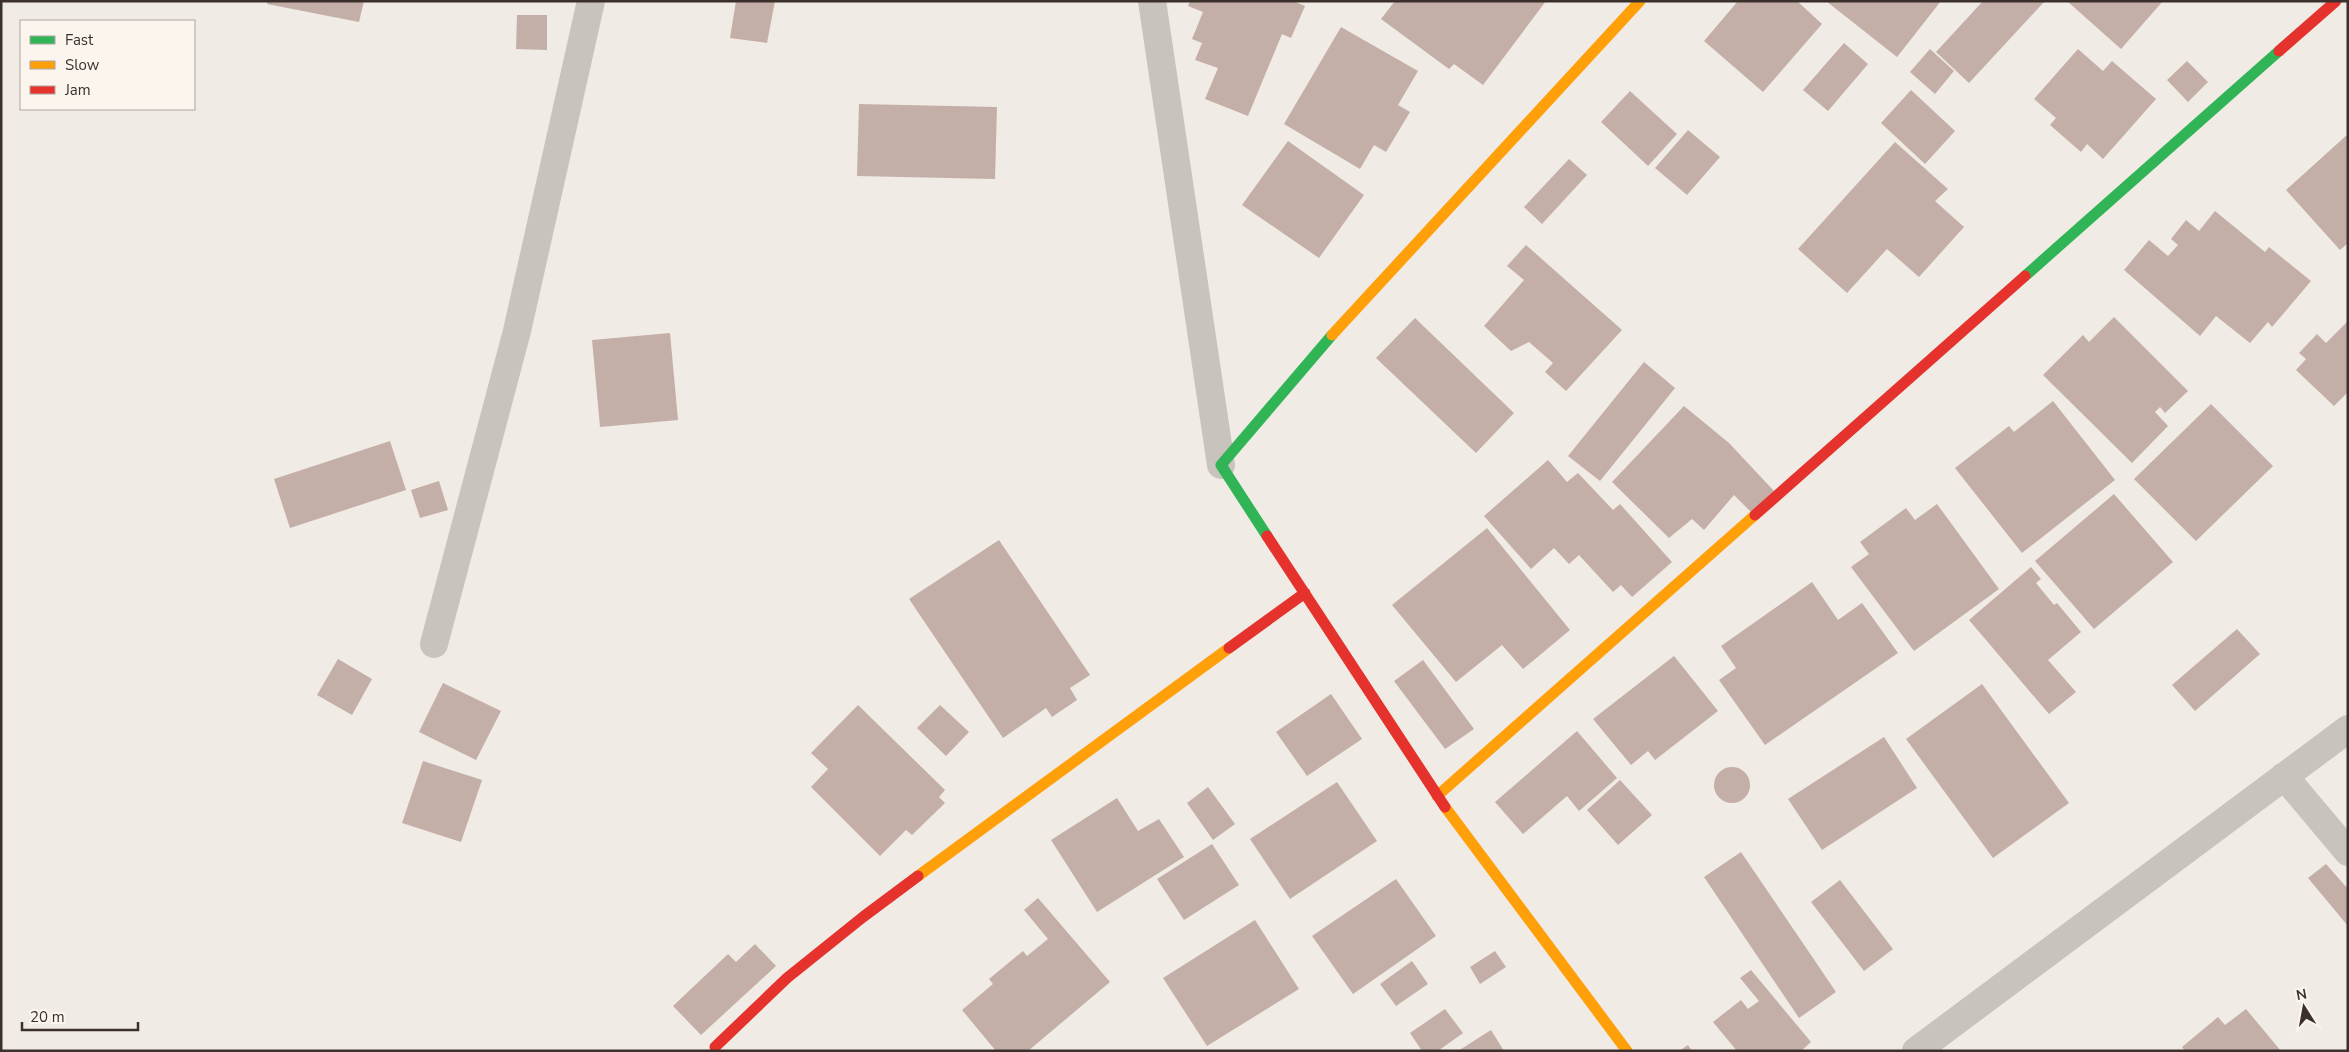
<svg xmlns="http://www.w3.org/2000/svg" width="2349" height="1052" font-family="'Nunito Sans',sans-serif">
  <rect width="100%" height="100%" fill="#f0ebe5"/>
  <path fill="#c3afa7" d="M 268,1 L 364,1 L 359,22 L 267,4 Z
    M 736,1 L 775,1 L 767,43 L 730,38 Z
    M 1190,1 L 1293,1 L 1305,6 L 1291,38 L 1282,34 L 1248,116 L 1205,99 L 1218,68 L 1195,60 L 1202,43 L 1192,39 L 1203,12 L 1188,6 Z
    M 1395,1 L 1546,1 L 1483,85 L 1454,64 L 1449,69 L 1381,19 Z
    M 1738,1 L 1797,1 L 1822,24 L 1763,92 L 1704,41 Z
    M 1826,1 L 1941,1 L 1897,57 Z
    M 1983,1 L 2045,1 L 1969,83 L 1936,52 Z
    M 2067,1 L 2163,1 L 2121,49 Z
    M 517,15 L 547,15 L 547,50 L 516,49 Z
    M 1341,27 L 1418,71 L 1398,105 L 1410,112 L 1386,152 L 1374,145 L 1360,169 L 1284,124 Z
    M 1844,43 L 1868,64 L 1828,111 L 1803,90 Z
    M 1930,49 L 1954,71 L 1935,94 L 1910,72 Z
    M 2078,49 L 2103,71 L 2112,61 L 2156,99 L 2103,159 L 2087,144 L 2081,152 L 2050,125 L 2056,118 L 2034,99 Z
    M 2187,61 L 2208,82 L 2188,102 L 2167,80 Z
    M 1911,90 L 1955,131 L 1925,164 L 1881,123 Z
    M 1630,91 L 1677,134 L 1648,166 L 1601,122 Z
    M 859,104 L 997,107 L 995,179 L 857,176 Z
    M 1688,130 L 1720,157 L 1687,195 L 1655,168 Z
    M 2348,134 L 2348,243 L 2340,250 L 2286,190 Z
    M 1288,141 L 1364,195 L 1319,258 L 1242,205 Z
    M 1895,142 L 1948,189 L 1935,201 L 1964,227 L 1919,277 L 1887,249 L 1847,293 L 1798,249 Z
    M 1569,159 L 1587,175 L 1542,224 L 1524,207 Z
    M 2215,211 L 2265,252 L 2269,247 L 2311,281 L 2272,327 L 2268,322 L 2250,343 L 2216,316 L 2200,336 L 2124,270 L 2149,240 L 2168,256 L 2178,245 L 2171,239 L 2186,220 L 2199,231 Z
    M 1526,245 L 1622,330 L 1566,391 L 1545,372 L 1553,363 L 1529,342 L 1511,351 L 1484,326 L 1524,280 L 1507,266 Z
    M 2114,317 L 2188,391 L 2165,413 L 2160,407 L 2155,412 L 2168,426 L 2132,463 L 2043,375 L 2083,335 L 2089,342 Z
    M 1415,318 L 1514,413 L 1476,453 L 1376,358 Z
    M 2348,321 L 2348,392 L 2334,406 L 2296,370 L 2306,359 L 2299,353 L 2317,334 L 2326,343 Z
    M 670,333 L 678,420 L 600,427 L 592,340 Z
    M 1644,362 L 1675,388 L 1600,481 L 1568,456 Z
    M 2053,401 L 2115,480 L 2022,553 L 1955,468 L 2009,426 L 2014,432 Z
    M 2211,404 L 2273,466 L 2196,541 L 2134,479 Z
    M 1684,406 L 1729,443 L 1774,491 L 1751,512 L 1734,495 L 1704,530 L 1692,519 L 1669,538 L 1612,482 Z
    M 390,441 L 406,490 L 290,528 L 274,479 Z
    M 1548,460 L 1567,482 L 1578,473 L 1613,510 L 1620,504 L 1672,562 L 1632,597 L 1621,585 L 1613,592 L 1579,555 L 1569,564 L 1554,548 L 1531,569 L 1484,516 Z
    M 439,481 L 448,510 L 420,518 L 411,490 Z
    M 2114,494 L 2173,562 L 2094,629 L 2035,561 Z
    M 1937,504 L 1999,589 L 1914,651 L 1851,567 L 1869,554 L 1860,542 L 1906,508 L 1915,520 Z
    M 1487,528 L 1570,630 L 1523,669 L 1502,645 L 1456,682 L 1392,605 Z
    M 999,540 L 1090,675 L 1070,688 L 1077,700 L 1052,717 L 1046,708 L 1003,738 L 909,599 Z
    M 2031,567 L 2041,579 L 2036,583 L 2054,605 L 2057,603 L 2081,632 L 2048,660 L 2076,692 L 2049,714 L 1969,620 Z
    M 1812,582 L 1838,620 L 1862,603 L 1898,653 L 1765,745 L 1719,680 L 1736,668 L 1721,646 Z
    M 2237,629 L 2260,654 L 2195,711 L 2172,685 Z
    M 1674,656 L 1718,711 L 1655,760 L 1648,751 L 1631,765 L 1593,719 Z
    M 338,659 L 372,679 L 352,715 L 317,695 Z
    M 1423,660 L 1474,729 L 1445,749 L 1394,681 Z
    M 443,683 L 501,711 L 476,760 L 419,732 Z
    M 1982,684 L 2069,803 L 1993,858 L 1906,739 Z
    M 1331,694 L 1362,739 L 1307,776 L 1276,732 Z
    M 858,705 L 945,790 L 939,797 L 945,803 L 912,835 L 906,830 L 880,856 L 811,787 L 828,769 L 811,753 Z
    M 940,705 L 969,732 L 946,756 L 917,728 Z
    M 1577,731 L 1617,778 L 1579,811 L 1567,796 L 1523,834 L 1495,802 Z
    M 1884,737 L 1917,788 L 1822,850 L 1788,799 Z
    M 423,761 L 482,780 L 461,842 L 402,823 Z
    M1714 785a18 18 0 1 1 36 0a18 18 0 1 1-36 0Z
    M 1620,780 L 1652,815 L 1618,845 L 1587,810 Z
    M 1337,782 L 1377,841 L 1290,899 L 1250,839 Z
    M 1208,787 L 1235,824 L 1213,840 L 1187,803 Z
    M 1117,798 L 1138,831 L 1159,819 L 1184,857 L 1097,912 L 1051,840 Z
    M 1212,844 L 1239,885 L 1184,920 L 1157,879 Z
    M 1741,852 L 1836,992 L 1799,1018 L 1704,877 Z
    M 2326,864 L 2348,889 L 2348,926 L 2308,878 Z
    M 1396,879 L 1436,936 L 1353,994 L 1312,936 Z
    M 1840,880 L 1893,949 L 1864,971 L 1811,902 Z
    M 1038,898 L 1110,982 L 1028,1051 L 996,1051 L 962,1010 L 993,984 L 989,979 L 1023,951 L 1027,956 L 1048,939 L 1024,910 Z
    M 1255,920 L 1299,989 L 1207,1046 L 1163,978 Z
    M 755,944 L 776,966 L 701,1035 L 673,1006 L 728,954 L 736,962 Z
    M 1495,951 L 1506,967 L 1480,984 L 1470,967 Z
    M 1412,961 L 1428,984 L 1396,1006 L 1380,984 Z
    M 1751,970 L 1811,1042 L 1801,1051 L 1737,1051 L 1713,1022 L 1741,1000 L 1748,1009 L 1759,1001 L 1740,978 Z
    M 1445,1009 L 1463,1033 L 1438,1051 L 1422,1051 L 1410,1033 Z
    M 2246,1009 L 2281,1051 L 2185,1051 L 2182,1047 L 2218,1017 L 2225,1025 Z
    M 1491,1030 L 1504,1051 L 1458,1051 Z
    M 1688,1045 L 1692,1051 L 1679,1051 Z"/>
  <g fill="none" stroke-linecap="round" stroke-linejoin="round">
    <path stroke="#c9c3be" stroke-width="28" d="M 1152,1 L 1221,465
      M 434,644 L 517,331 L 591,1
      M 2284,776 L 2348,852
      M 1916,1051 L 2348,729"/>
    <path stroke="#30b455" stroke-width="11" d="M 2025,276 L 2279,51
      M 1267,536 L 1221,465 L 1332,335"/>
    <path stroke="#ff9f0a" stroke-width="11" d="M 1332,335 L 1640,1
      M 1437,796 L 1755,515
      M 1445,807 L 1627,1051
      M 918,876 L 1229,648"/>
    <path stroke="#e5322d" stroke-width="11" d="M 2279,51 L 2336,1
      M 1755,515 L 2025,276
      M 1267,536 L 1445,807
      M 1229,648 L 1305,593
      M 715,1047 L 787,978 L 863,917 L 918,876"/>
  </g>
  <rect width="2349" height="1052" fill="none" stroke="#3b302b" stroke-width="5"/>
  <rect x="20" y="20" width="175" height="90" fill="#fbf5ee" stroke="#aea6a0"/>
  <rect x="30" y="36" width="25" height="8" fill="#30b455" stroke="#aea6a0"/>
  <text x="65" y="45" font-size="15" fill="#3b302b">Fast</text>
  <rect x="30" y="61" width="25" height="8" fill="#ff9f0a" stroke="#aea6a0"/>
  <text x="65" y="70" font-size="15" fill="#3b302b">Slow</text>
  <rect x="30" y="86" width="25" height="8" fill="#e5322d" stroke="#aea6a0"/>
  <text x="65" y="95" font-size="15" fill="#3b302b">Jam</text>
  <g transform="translate(2304 1007) rotate(349)" stroke="#fbf5ee" stroke-width="4" paint-order="stroke">
  <path d="M0-4L9 19L0 12L-9 19Z" fill="#3b302b"/>
  <text y="-8" font-size="14" font-weight="bold" text-anchor="middle" fill="#3b302b">N</text>
  </g>
  <path d="M22 1022v8h116v-8" fill="none" stroke="#3b302b" stroke-width="2.5"/>
  <text x="30" y="1022" font-size="15" fill="#3b302b" stroke="#fbf5ee" stroke-width="4" paint-order="stroke">20 m</text>
</svg>
